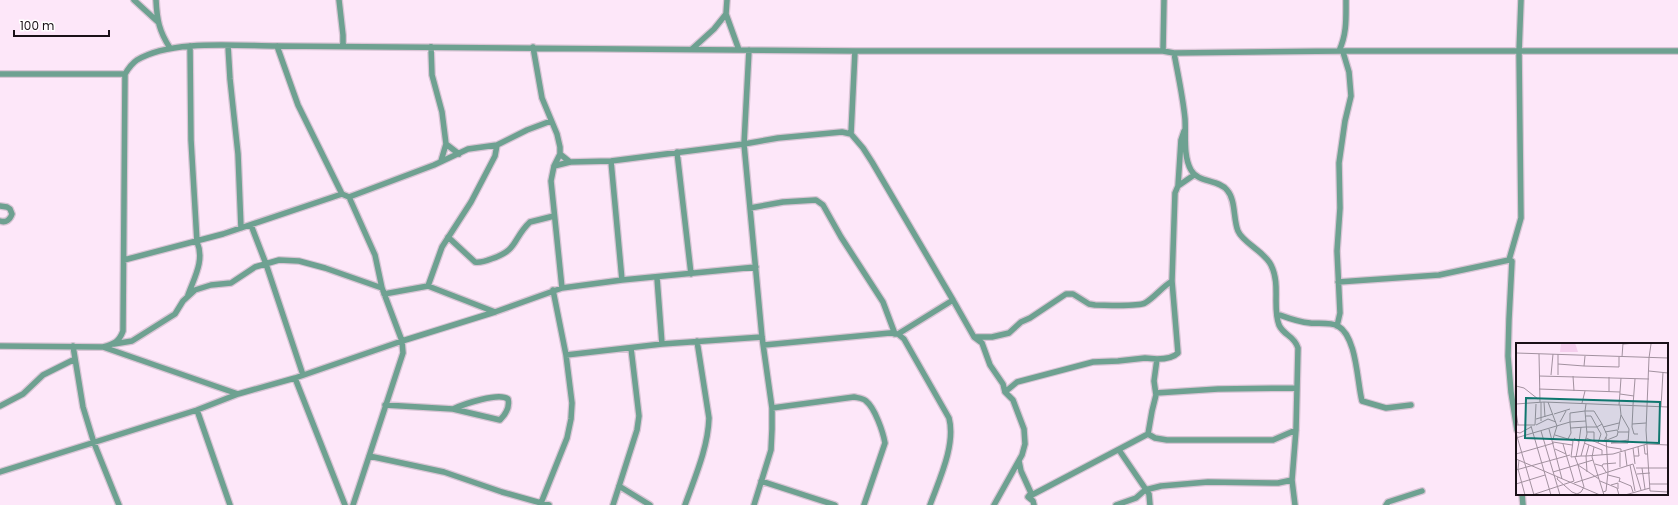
<svg xmlns="http://www.w3.org/2000/svg" width="1678" height="505" font-family="Poppins,sans-serif">
  <rect width="100%" height="100%" fill="#fde7f9"/>
  <g fill="none" stroke-linecap="round" stroke-linejoin="round">
    <g stroke="#d9c5d5" stroke-width="8">
      <path id="minor" d="M 134,0 L 158,22
        M 156,0 C 157,20 159,31 170,48
        M 339,0 L 343,35 L 343,46
        M 726,14 L 739,50
        M 228,46 L 230,79 L 238,154 L 241,228
        M 277,46 L 298,105 L 342,194 L 349,197 L 375,255 L 382,288 L 402,341 L 403,353 L 353,505
        M 431,47 L 432,75 L 442,112 L 446,144 L 441,161
        M 533,47 L 542,98 L 557,134 L 560,147 L 560,154 L 554,166
        M 692,49 L 714,29 L 726,14 L 727,0
        M 749,50 L 744,144 L 778,138 L 842,132 L 851,134 L 863,148 L 872,162 L 953,300 L 898,334
        M 1163,51 L 1164,0
        M 1339,51 C 1347,34 1346,18 1346,0
        M 1174,53 C 1178,75 1183,97 1185,119 C 1186,135 1183,156 1191,170 C 1198,183 1218,179 1227,190 C 1236,200 1233,219 1238,231 C 1243,243 1264,251 1271,265 C 1281,285 1272,307 1279,325 C 1284,336 1294,335 1298,348 L 1296,430 L 1292,480 L 1295,505
        M 0,74 L 125,74
        M 851,134 L 855,51
        M 446,144 L 459,154
        M 677,152 L 691,274
        M 560,154 L 570,162
        M 611,161 L 622,280
        M 1178,186 L 1181,140 L 1184,131
        M 349,197 L 434,165 L 468,149 L 497,145 L 527,130 L 551,121
        M 0,206 L 7,207 L 10,209 L 12,214 C 10,220 6,223 0,221
        M 750,208 L 783,202 L 816,200 L 823,205 L 841,237 L 883,302 L 895,334
        M 251,225 L 266,264 L 303,375
        M 448,237 L 475,262 C 481,263 486,261 491,259 C 519,250 512,239 530,222 L 554,216
        M 124,260 L 223,234 L 342,194
        M 657,278 L 662,344
        M 1338,282 L 1439,275 L 1509,260
        M 428,286 L 442,247 L 471,202 L 495,156 L 497,145
        M 562,288 L 551,181 L 554,166 L 570,162 L 611,161 L 744,144 L 762,337 L 772,408 L 772,429 L 771,450 L 754,505
        M 384,294 L 428,286 L 495,312
        M 188,295 C 194,278 205,260 197,242 L 191,140 L 190,46
        M 953,300 L 974,337 L 982,343 L 990,365 L 1003,384 L 1005,392 L 1013,400 L 1024,429 L 1025,444 L 1022,455 L 994,505
        M 1277,314 C 1288,318 1298,322 1310,323 C 1318,324 1330,322 1338,326 C 1357,337 1357,382 1362,401 L 1386,408 L 1411,405
        M 1337,326 L 1340,313 L 1337,251 L 1340,208 L 1339,163 L 1345,121 L 1351,96 L 1349,72 L 1343,52
        M 975,337 L 992,337 L 1009,333 L 1021,322 L 1030,318 L 1066,294 L 1073,294 L 1089,304 L 1095,305 C 1106,305 1137,307 1145,303 C 1155,297 1162,287 1172,281
        M 114,344 L 132,341 L 175,314 L 183,301 L 195,290 L 211,285 L 231,283 L 255,267 L 279,260 L 299,261 L 325,268 L 382,288
        M 764,345 L 890,333 L 898,334 L 904,339 L 949,418 C 956,445 939,480 930,505
        M 0,346 L 103,347 C 114,344 119,342 123,331 L 125,74 C 128,69 131,64 137,60 C 171,39 238,46 277,46 L 855,51 L 1163,51 L 1174,53 L 1339,51 L 1678,51
        M 73,346 L 83,407 L 94,443 L 119,505
        M 103,347 L 238,394
        M 566,355 L 662,344 L 762,337
        M 1157,359 C 1164,359 1173,358 1178,353 L 1172,281 L 1175,193 L 1178,186 L 1194,175
        M 295,378 L 345,505
        M 1005,392 L 1017,382 L 1093,362 L 1118,361 L 1145,358 L 1157,359 L 1154,381 L 1156,395 L 1152,411 L 1148,434 L 1028,497
        M 1156,393 L 1218,389 L 1297,388
        M 385,405 L 453,409 L 500,420 C 505,415 510,407 508,399 C 499,392 464,404 453,409
        M 0,406 L 23,394 L 43,375 L 75,359
        M 772,408 L 854,397 C 858,398 863,398 866,401 C 875,408 883,432 885,443 L 864,505
        M 197,410 L 230,505
        M 1517,430 L 1511,392 L 1508,356 L 1509,319 L 1512,261 L 1509,260 L 1521,218 L 1519,52 L 1521,0
        M 1148,434 L 1155,438 L 1167,440 L 1273,440 L 1296,430
        M 1119,450 L 1149,494 L 1150,505
        M 369,456 L 444,472 L 502,492 L 541,503
        M 1019,461 L 1021,471 L 1031,493 L 1028,497 L 1033,501 L 1034,505
        M 0,472 L 197,410 L 238,394 L 295,378 L 402,341 L 495,312 L 562,288 L 622,280 L 756,267
        M 761,481 L 835,505
        M 619,486 L 650,505
        M 1522,494 L 1523,505
        M 549,505 L 541,503 L 567,438 L 571,419 L 572,403 L 566,355 L 553,290
        M 613,505 L 637,430 L 639,416 L 631,348
        M 685,505 C 695,477 708,448 709,418 L 697,341
        M 1116,505 L 1136,498 L 1145,490 L 1161,486 L 1208,482 L 1278,483 L 1292,480
        M 1386,505 L 1388,502 L 1422,491"/>
    </g>
    <use href="#minor" stroke="#6ea191" stroke-width="5.5"/>
  </g>
  <g transform="translate(1516 343)">
    <rect width="152" height="152" fill="#fde7f9"/>
    <path d="M 45,0 L 59,0 L 62,9 L 44,9 Z" fill="#f5ceed"/>
    <path fill="none" stroke="#a2919f" stroke-width="1" d="M 131,0 L 149,0M 107,1 L 120,0M 0,10 L 152,15M 23,11 L 24,59M 106,14 L 107,0M 133,15 L 130,87 L 134,148 L 152,149M 133,15 L 135,1M 42,21 L 68,23 L 69,13M 68,23 L 103,24 L 103,14M 133,28 L 152,30M 35,32 L 37,11M 42,32 L 42,11M 23,33 L 133,36M 57,33 L 58,48M 0,43 L 8,45 L 22,56M 23,46 L 104,49 L 103,62M 93,49 L 93,34M 104,49 L 105,35M 104,51 L 118,53M 28,59 L 29,74M 32,59 L 41,83 L 37,96M 66,60 L 69,48M 0,61 L 28,59 L 152,64M 70,61 L 69,68 L 78,68 L 86,81 L 81,84M 117,62 L 119,36M 117,63 L 116,84 L 118,91 L 122,91M 145,64 L 147,29M 0,68 L 2,82M 38,71 L 54,66M 70,73 L 75,73 L 81,84M 20,76 L 37,71M 25,78 L 25,59M 44,79 L 50,68M 54,79 L 55,90 L 52,96 L 57,98 L 55,114 L 65,113 L 71,91 L 69,68 L 54,70 L 54,79M 86,81 L 91,92 L 88,98M 116,81 L 130,80M 0,82 L 19,82 L 20,61M 20,82 L 32,76 L 40,79M 15,83 L 35,152M 70,84 L 81,84 L 85,91 L 82,100M 87,84 L 103,80M 55,85 L 70,84M 33,86 L 46,136M 102,87 L 105,72M 25,88 L 44,152M 0,89 L 4,90 L 15,84M 71,89 L 78,89 L 78,98M 89,89 L 101,87 L 102,89 L 113,89M 0,90 L 18,152M 39,92 L 52,96M 0,95 L 54,79 L 70,78M 58,95 L 63,99 L 65,84M 70,95 L 92,104 L 105,106 L 105,109M 91,97 L 101,93 L 102,89M 37,99 L 56,102M 68,100 L 86,107 L 86,112M 95,100 L 112,100 L 113,86 L 105,72 L 104,62M 95,100 L 112,97M 128,102 L 129,111 L 132,111M 78,104 L 76,114 L 88,152M 117,105 L 119,121M 39,106 L 50,111M 109,108 L 111,123M 104,110 L 104,124M 0,111 L 38,100M 65,113 L 70,113 L 73,102M 118,113 L 123,113 L 122,104M 59,114 L 62,122 L 83,136M 60,114 L 63,99M 0,116 L 84,152M 3,117 L 2,126 L 9,152M 79,121 L 86,123 L 90,129M 114,122 L 119,148M 86,123 L 87,121 L 100,120M 120,125 L 152,125M 126,125 L 129,146M 0,127 L 54,112M 37,129 L 77,117M 71,129 L 70,113 L 97,111 L 131,101 L 152,102M 121,131 L 134,130M 92,132 L 104,135 L 103,139M 42,134 L 41,136 L 56,149 L 61,151 L 65,149 L 68,144 L 62,122M 84,138 L 101,145 L 103,152M 103,138 L 115,143 L 117,149M 58,140 L 92,129 L 90,94M 0,141 L 29,132M 134,141 L 152,141M 95,142 L 102,140 L 102,146M 87,149 L 90,148 L 92,129 L 117,121 L 125,147M 16,152 L 58,138 L 47,101M 109,152 L 134,145"/>
    <path fill="#0f766e" fill-opacity="0.15" stroke="#0f766e" stroke-width="2" d="M 10,55 L 144,59 L 143,100 L 9,95 Z"/>
    <rect width="152" height="152" fill="none" stroke="#1a1118" stroke-width="2"/>
  </g>
  <path d="M14 30v6h95v-6" fill="none" stroke="#1a1118" stroke-width="2"/>
  <text x="20" y="30" font-size="12" fill="#1a1118" stroke="#ffffff" stroke-width="3" paint-order="stroke">100 m</text>
</svg>
